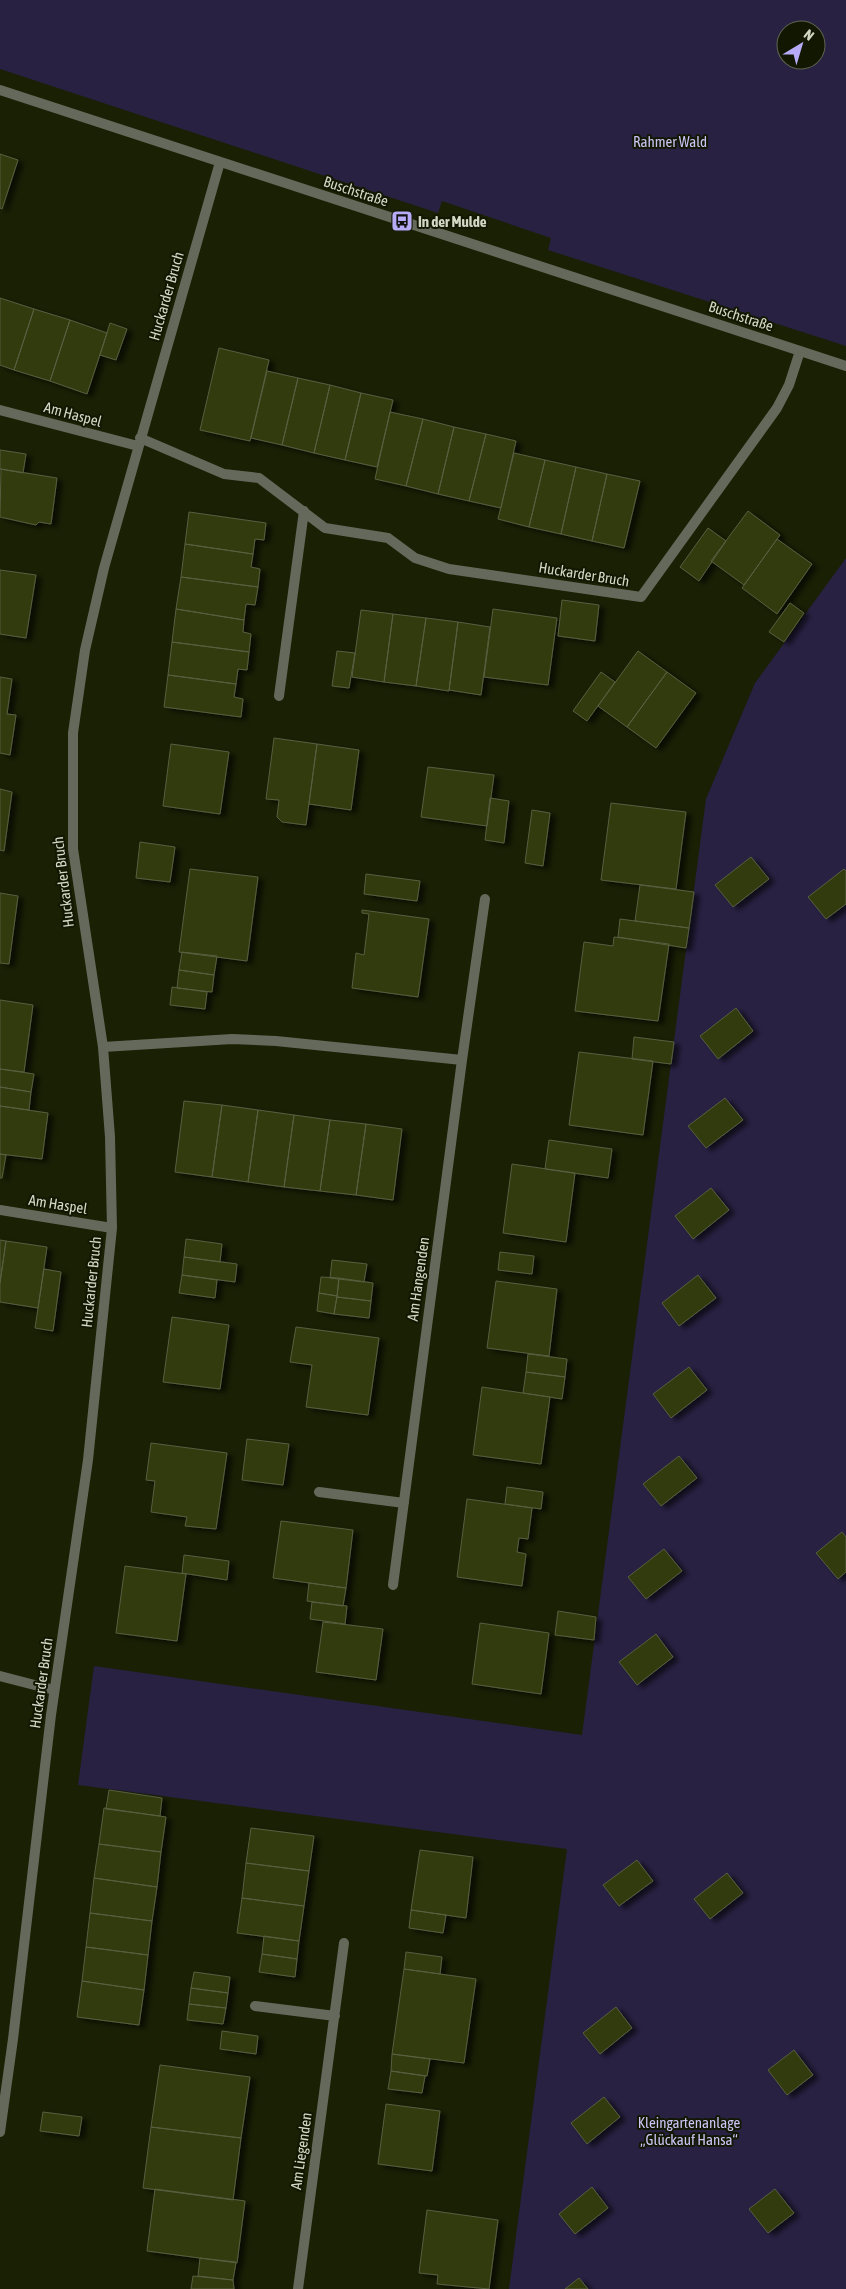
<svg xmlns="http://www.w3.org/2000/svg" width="846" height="2289" font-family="'Asap Condensed',sans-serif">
  <defs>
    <filter id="shadow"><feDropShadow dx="5.5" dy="3" stdDeviation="2.5" flood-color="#0009"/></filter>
  </defs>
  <rect width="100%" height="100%" fill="#1a2004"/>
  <path fill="#282142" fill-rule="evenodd" d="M 0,0 L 846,0 L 846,346 L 548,250 L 551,238 L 442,201 L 438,213 L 0,69 ZM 786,30 L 816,30 L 816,60 L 786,60 Z
    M 846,558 L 846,2289 L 509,2289 L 567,1849 L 78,1785 L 94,1666 L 582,1735 L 706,799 L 755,683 Z"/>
  <path fill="#303a0e" stroke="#575f40" filter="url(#shadow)" d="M 0,154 L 18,160 L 2,209 L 0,208 Z
    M 0,298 L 34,309 L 14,370 L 0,365 Z
    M 34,309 L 70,320 L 50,381 L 14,370 Z
    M 70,320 L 107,333 L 87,394 L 50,381 Z
    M 110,323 L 127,329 L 116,360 L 100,355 Z
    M 219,348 L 269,360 L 250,441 L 200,430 Z
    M 267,371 L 298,378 L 282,445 L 251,438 Z
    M 298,378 L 330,385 L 314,453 L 282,445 Z
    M 330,385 L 361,393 L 345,460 L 314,453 Z
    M 361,393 L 393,400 L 377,467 L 345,460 Z
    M 390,412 L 423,419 L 406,486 L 375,479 Z
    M 423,419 L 454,427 L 438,494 L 406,486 Z
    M 454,427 L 486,434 L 469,501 L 438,494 Z
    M 486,434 L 516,441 L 501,508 L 469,501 Z
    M 0,450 L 26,454 L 23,473 L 0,469 Z
    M 514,453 L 545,460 L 529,527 L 498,519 Z
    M 545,460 L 576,467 L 561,534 L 529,527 Z
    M 576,467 L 607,474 L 592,541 L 561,534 Z
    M 1,469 L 57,478 L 51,524 L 39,522 L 36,525 L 0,517 Z
    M 607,474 L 640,481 L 624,548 L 592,541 Z
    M 748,511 L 780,535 L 744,585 L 711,561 Z
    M 189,512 L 266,523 L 264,540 L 255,539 L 253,554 L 185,544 Z
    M 708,528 L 726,541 L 699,581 L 680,567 Z
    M 777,539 L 812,564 L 777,614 L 742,588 Z
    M 185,544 L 253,554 L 251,567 L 260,569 L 258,587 L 181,577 Z
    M 0,570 L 36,575 L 26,638 L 0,634 Z
    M 181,577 L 258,587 L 255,605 L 246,604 L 244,620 L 176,609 Z
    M 562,600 L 599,605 L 595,641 L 558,636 Z
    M 790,603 L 804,613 L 784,642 L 769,632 Z
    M 176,609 L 244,620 L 243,632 L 251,634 L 249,652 L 172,642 Z
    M 493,609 L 557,618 L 548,685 L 484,677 Z
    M 361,610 L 393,614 L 384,682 L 352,677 Z
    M 393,614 L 426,618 L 416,686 L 384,682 Z
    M 426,618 L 458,622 L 449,691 L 416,686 Z
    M 458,622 L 490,627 L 481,695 L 449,690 Z
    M 172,642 L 249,652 L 247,670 L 238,669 L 236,684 L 168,675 Z
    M 337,651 L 355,653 L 349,688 L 332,686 Z
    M 638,651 L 667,672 L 627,727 L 598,706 Z
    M 601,672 L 615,682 L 587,721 L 573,711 Z
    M 667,672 L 696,693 L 656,748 L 627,727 Z
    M 168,675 L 236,684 L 234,697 L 243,699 L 241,717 L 164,707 Z
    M 0,677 L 12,679 L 7,714 L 16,715 L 10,755 L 0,753 Z
    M 274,738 L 317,744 L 306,825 L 282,822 L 277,817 L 279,800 L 266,799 Z
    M 171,744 L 229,752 L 220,814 L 163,806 Z
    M 317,744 L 359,750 L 351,810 L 309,804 Z
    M 428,767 L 494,775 L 487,826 L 421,817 Z
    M 0,789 L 12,792 L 4,851 L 0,850 Z
    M 490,798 L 509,801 L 504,843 L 485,840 Z
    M 611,803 L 686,812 L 676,889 L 601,880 Z
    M 532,810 L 550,813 L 543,866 L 525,863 Z
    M 140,842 L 175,847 L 170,882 L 136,878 Z
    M 751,857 L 769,879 L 733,907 L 715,885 Z
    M 190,869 L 258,877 L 247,961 L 179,952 Z
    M 844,869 L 846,871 L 846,904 L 826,919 L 808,897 Z
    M 366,874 L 420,881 L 417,901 L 364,894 Z
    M 640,885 L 694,892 L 689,928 L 635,921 Z
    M 0,893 L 18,896 L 9,964 L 0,963 Z
    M 362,910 L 429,919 L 418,997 L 352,988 L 356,953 L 364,955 L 369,914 L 362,913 Z
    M 620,919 L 689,928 L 686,948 L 618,937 Z
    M 614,937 L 669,944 L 658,1021 L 575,1011 L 584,942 L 613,946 Z
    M 182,952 L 217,956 L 214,975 L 179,970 Z
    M 179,970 L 214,975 L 212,992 L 177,988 Z
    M 172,987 L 207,992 L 205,1009 L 170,1005 Z
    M 0,1000 L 33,1005 L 24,1072 L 0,1069 Z
    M 736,1008 L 753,1031 L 718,1059 L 700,1036 Z
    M 634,1037 L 674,1042 L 671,1064 L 632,1059 Z
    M 579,1052 L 653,1061 L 643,1135 L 569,1125 Z
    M 0,1069 L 34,1074 L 31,1092 L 0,1087 Z
    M 0,1087 L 31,1092 L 29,1110 L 0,1106 Z
    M 725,1098 L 743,1120 L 706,1148 L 688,1126 Z
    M 184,1101 L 222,1105 L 212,1177 L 175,1172 Z
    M 222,1105 L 258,1110 L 248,1182 L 212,1177 Z
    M 0,1106 L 48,1113 L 42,1159 L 0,1154 Z
    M 258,1110 L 294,1115 L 284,1187 L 248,1182 Z
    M 294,1115 L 330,1120 L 320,1191 L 284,1187 Z
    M 330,1120 L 366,1124 L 356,1195 L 320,1191 Z
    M 366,1124 L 402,1129 L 393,1200 L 356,1195 Z
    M 549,1140 L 612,1149 L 608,1178 L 545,1169 Z
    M 0,1154 L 6,1155 L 2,1178 L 0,1178 Z
    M 512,1164 L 575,1173 L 566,1242 L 503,1233 Z
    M 711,1188 L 729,1210 L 693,1239 L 675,1216 Z
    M 186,1239 L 222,1244 L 220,1262 L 184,1257 Z
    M 0,1240 L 6,1241 L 0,1283 Z
    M 6,1241 L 47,1247 L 38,1308 L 0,1302 L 0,1283 Z
    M 500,1252 L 534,1256 L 532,1274 L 498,1270 Z
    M 184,1257 L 237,1264 L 235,1282 L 182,1275 Z
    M 332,1260 L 367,1264 L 364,1282 L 330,1278 Z
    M 44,1269 L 61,1272 L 53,1331 L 35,1328 Z
    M 182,1275 L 217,1280 L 215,1298 L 179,1293 Z
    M 698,1275 L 716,1298 L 679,1326 L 662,1303 Z
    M 321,1277 L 339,1278 L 337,1296 L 319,1293 Z
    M 339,1278 L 373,1283 L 371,1301 L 337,1297 Z
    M 496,1281 L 557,1289 L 549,1356 L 487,1348 Z
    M 319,1293 L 337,1296 L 334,1314 L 317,1311 Z
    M 337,1297 L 371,1301 L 369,1318 L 334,1314 Z
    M 172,1317 L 229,1325 L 220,1389 L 163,1382 Z
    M 296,1327 L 379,1338 L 368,1415 L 306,1407 L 312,1365 L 290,1362 Z
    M 528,1354 L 567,1359 L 565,1377 L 526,1372 Z
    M 689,1367 L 707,1390 L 671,1418 L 653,1394 Z
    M 526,1372 L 565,1377 L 562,1399 L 523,1393 Z
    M 482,1387 L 550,1397 L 541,1464 L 473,1455 Z
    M 247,1439 L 289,1444 L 283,1485 L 242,1480 Z
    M 151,1443 L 227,1453 L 216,1529 L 185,1526 L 187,1517 L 151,1512 L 155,1481 L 146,1480 Z
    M 679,1456 L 697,1478 L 661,1506 L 643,1484 Z
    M 507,1487 L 543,1492 L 541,1509 L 505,1504 Z
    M 467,1499 L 532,1508 L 528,1539 L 519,1538 L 517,1552 L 526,1554 L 522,1586 L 457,1577 Z
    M 281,1521 L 353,1530 L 346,1588 L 273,1578 Z
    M 842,1532 L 846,1537 L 846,1572 L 838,1579 L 816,1553 Z
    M 664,1549 L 682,1571 L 646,1599 L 628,1577 Z
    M 184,1555 L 229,1561 L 227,1580 L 182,1573 Z
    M 125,1566 L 186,1574 L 177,1641 L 116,1633 Z
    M 309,1583 L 346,1588 L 343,1606 L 307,1601 Z
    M 312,1602 L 347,1606 L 345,1624 L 310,1619 Z
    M 558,1611 L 596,1617 L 594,1640 L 555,1635 Z
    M 323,1622 L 383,1629 L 376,1680 L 316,1672 Z
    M 480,1623 L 549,1633 L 541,1694 L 472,1684 Z
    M 656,1634 L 673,1657 L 637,1685 L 619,1662 Z
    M 109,1790 L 162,1798 L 160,1816 L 106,1809 Z
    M 104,1808 L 166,1817 L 161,1852 L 99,1844 Z
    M 251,1828 L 314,1836 L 309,1871 L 246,1863 Z
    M 99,1844 L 161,1852 L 157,1887 L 94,1878 Z
    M 420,1850 L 473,1857 L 466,1918 L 411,1910 Z
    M 637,1860 L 653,1881 L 619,1906 L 603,1885 Z
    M 246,1863 L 309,1871 L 304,1906 L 242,1898 Z
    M 727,1873 L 743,1893 L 710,1919 L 694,1899 Z
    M 94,1878 L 157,1887 L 152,1921 L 90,1913 Z
    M 242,1898 L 304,1906 L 299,1941 L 237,1933 Z
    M 411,1910 L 446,1915 L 443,1933 L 409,1928 Z
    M 90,1913 L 152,1921 L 148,1955 L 86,1947 Z
    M 264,1936 L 299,1941 L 297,1959 L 262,1954 Z
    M 86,1947 L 148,1955 L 144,1990 L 82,1981 Z
    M 406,1952 L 442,1957 L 440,1974 L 404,1969 Z
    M 262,1954 L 297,1959 L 295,1977 L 259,1972 Z
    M 404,1969 L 476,1979 L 464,2063 L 392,2054 Z
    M 194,1972 L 230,1977 L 228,1993 L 191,1988 Z
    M 82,1981 L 144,1990 L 139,2025 L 77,2017 Z
    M 191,1988 L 228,1993 L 226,2008 L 189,2004 Z
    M 189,2004 L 226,2008 L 223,2024 L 187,2020 Z
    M 616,2007 L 632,2028 L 600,2054 L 583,2033 Z
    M 222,2031 L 258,2036 L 256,2054 L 220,2049 Z
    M 794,2050 L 813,2075 L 787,2095 L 768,2070 Z
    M 392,2054 L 430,2059 L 427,2076 L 391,2071 Z
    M 160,2065 L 250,2077 L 241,2138 L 151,2127 Z
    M 391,2071 L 425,2076 L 422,2093 L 388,2089 Z
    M 604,2097 L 620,2117 L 587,2144 L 571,2123 Z
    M 386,2104 L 440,2111 L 432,2171 L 378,2164 Z
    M 43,2112 L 82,2117 L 79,2136 L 40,2131 Z
    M 151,2127 L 241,2138 L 233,2200 L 143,2188 Z
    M 592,2187 L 608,2208 L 575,2234 L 559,2214 Z
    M 155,2189 L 245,2201 L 237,2263 L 147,2251 Z
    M 775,2189 L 794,2213 L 768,2233 L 749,2209 Z
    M 427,2210 L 498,2220 L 489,2289 L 437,2284 L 438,2275 L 419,2273 Z
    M 200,2258 L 236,2262 L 233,2280 L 198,2276 Z
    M 193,2276 L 233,2280 L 234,2289 L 191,2289 Z
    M 579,2278 L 588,2289 L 565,2289 Z"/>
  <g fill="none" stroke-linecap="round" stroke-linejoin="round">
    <path stroke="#65695b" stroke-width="10" d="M 0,90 L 846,366
      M 0,410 L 138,446
      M 140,438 L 224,474 L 259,478 L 325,528 L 388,538 L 415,558 L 449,569 L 641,597 L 777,408 L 789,385 L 800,351
      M 279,696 L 304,511
      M 103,1047 L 232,1039 L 276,1041 L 462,1060 L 393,1585
      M 462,1060 L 485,899
      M 0,1210 L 112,1228
      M 319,1492 L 404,1503
      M 0,1676 L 54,1690
      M 255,2006 L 335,2016
      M 0,2132 L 13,2039 L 51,1715 L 88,1460 L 112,1228 L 110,1137 L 103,1047 L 73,849 L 73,733 L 85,650 L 104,568 L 220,162
      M 298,2289 L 344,1943"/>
  </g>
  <defs>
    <g id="bus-square" transform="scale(1.125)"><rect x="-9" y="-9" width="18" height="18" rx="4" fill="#b7abf7" stroke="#111700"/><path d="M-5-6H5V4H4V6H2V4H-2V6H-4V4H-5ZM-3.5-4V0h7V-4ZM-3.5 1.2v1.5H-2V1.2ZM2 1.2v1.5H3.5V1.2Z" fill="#111"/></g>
  </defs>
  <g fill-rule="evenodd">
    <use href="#bus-square" x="402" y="221"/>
  </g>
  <g text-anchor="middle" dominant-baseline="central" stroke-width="4" stroke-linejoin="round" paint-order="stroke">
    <g font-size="15" fill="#cbc4f5" stroke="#111700">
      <text x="670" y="141">Rahmer Wald</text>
      <text x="689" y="2122">Kleingartenanlage<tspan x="689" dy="17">„Glückauf Hansa“</tspan></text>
    </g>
    <g font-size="15" fill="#d3d8c6" stroke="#111700">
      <text transform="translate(356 191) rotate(18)">Buschstraße</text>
      <text transform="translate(166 296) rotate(-74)">Huckarder Bruch</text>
      <text transform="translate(741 316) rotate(18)">Buschstraße</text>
      <text transform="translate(73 414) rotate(15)">Am Haspel</text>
      <text transform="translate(584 574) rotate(9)">Huckarder Bruch</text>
      <text transform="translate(63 882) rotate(-97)">Huckarder Bruch</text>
      <text transform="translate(58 1204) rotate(9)">Am Haspel</text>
      <text transform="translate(418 1279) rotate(-82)">Am Hangenden</text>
      <text transform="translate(91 1282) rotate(-84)">Huckarder Bruch</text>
      <text transform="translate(41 1683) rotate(-82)">Huckarder Bruch</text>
      <text transform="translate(301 2151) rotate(-82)">Am Liegenden</text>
    </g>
    <g font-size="15" font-weight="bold" fill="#d3d8c6" stroke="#111700" text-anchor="start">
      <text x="418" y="221">In der Mulde</text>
    </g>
  </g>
  <g transform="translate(801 45) rotate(38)"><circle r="24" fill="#111700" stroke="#5f644f"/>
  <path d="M0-4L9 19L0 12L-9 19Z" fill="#b7abf7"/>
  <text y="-8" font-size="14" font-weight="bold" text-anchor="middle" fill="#d3d8c6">N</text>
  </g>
</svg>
